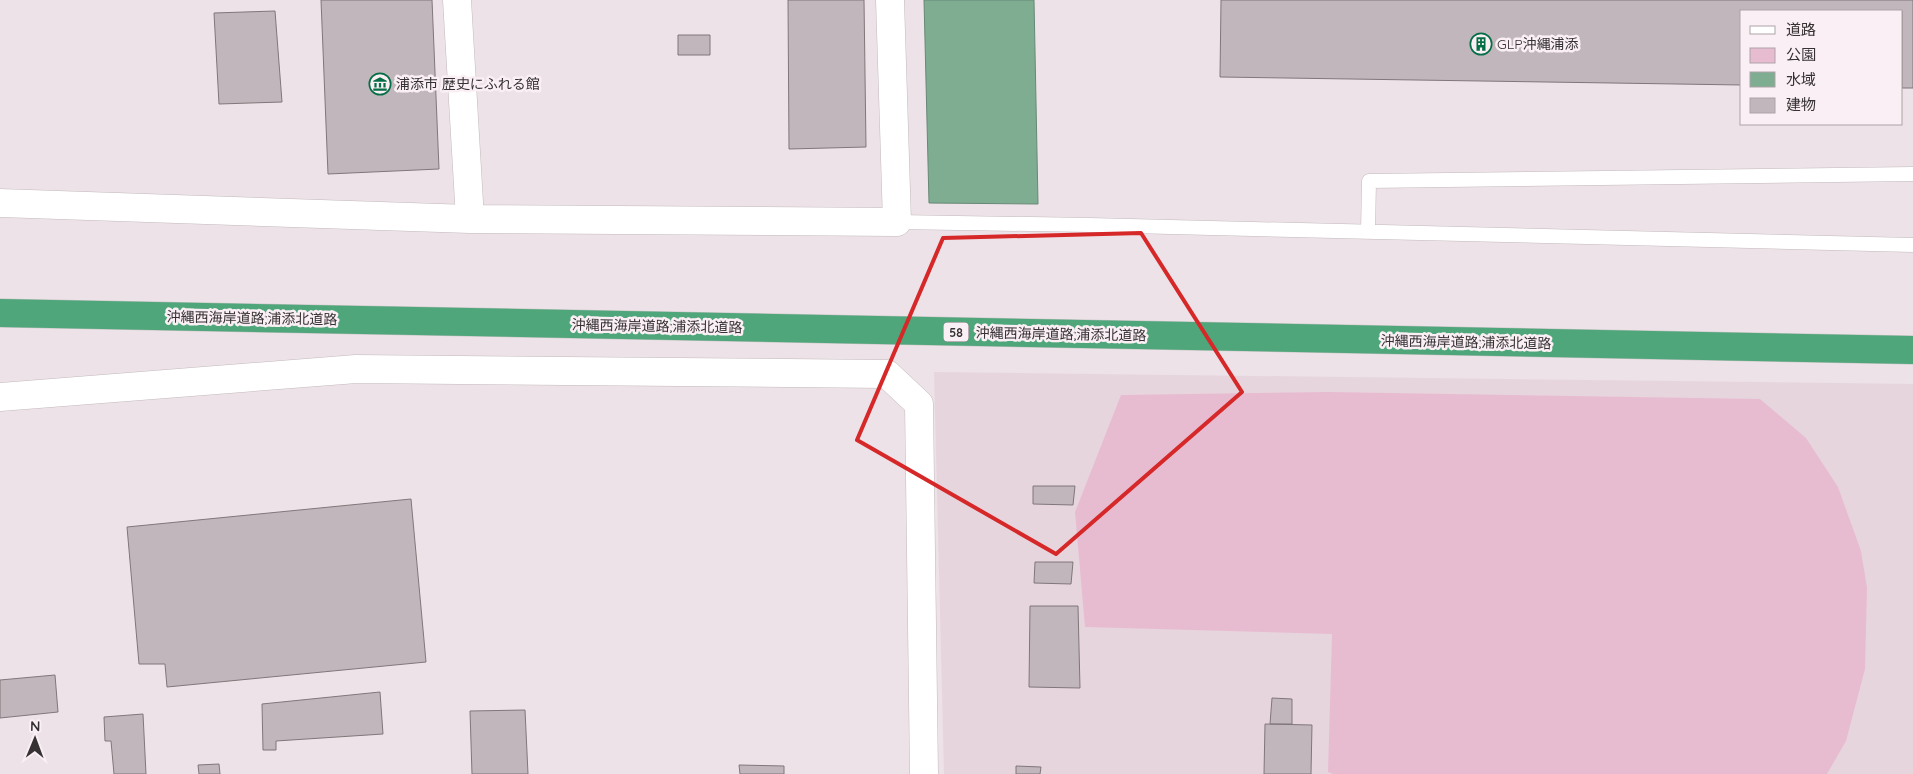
<svg xmlns="http://www.w3.org/2000/svg" width="1913" height="774" font-family="Quicksand,'Noto Sans JP',sans-serif">
  <rect width="100%" height="100%" fill="#ece2e7"/>
  <path fill="#e7d5dd" d="M 934,372 L 1913,384 L 1913,774 L 944,774 Z"/>
  <path fill="#e7bcd1" d="M 1329,392 L 1760,399 L 1806,438 L 1838,487 L 1861,551 L 1867,588 L 1865,669 L 1846,741 L 1827,774 L 1333,774 L 1328,772 L 1332,634 L 1085,627 L 1075,512 L 1121,395 Z"/>
  <path fill="#7ead92" stroke="#688876" d="M 924,0 L 1034,0 L 1038,204 L 929,203 Z"/>
  <path fill="#c0b6bb" stroke="#80777b" d="M 321,0 L 432,0 L 439,169 L 328,174 Z
    M 788,0 L 864,0 L 866,147 L 789,149 Z
    M 1221,0 L 1913,0 L 1913,88 L 1902,88 L 1902,11 L 1742,11 L 1742,85 L 1220,77 Z
    M 275,11 L 282,102 L 219,104 L 214,13 Z
    M 678,35 L 710,35 L 710,55 L 678,55 Z
    M 1033,486 L 1075,486 L 1073,505 L 1033,504 Z
    M 411,499 L 426,662 L 167,687 L 165,664 L 139,664 L 127,527 Z
    M 1035,562 L 1073,562 L 1071,584 L 1034,583 Z
    M 1030,606 L 1078,606 L 1080,688 L 1029,687 Z
    M 55,675 L 58,712 L 0,718 L 0,680 Z
    M 380,692 L 383,734 L 276,741 L 276,750 L 263,750 L 262,704 Z
    M 1272,698 L 1292,699 L 1292,724 L 1270,724 Z
    M 525,710 L 528,774 L 472,774 L 470,711 Z
    M 143,714 L 146,774 L 114,774 L 111,741 L 105,741 L 104,717 Z
    M 1265,724 L 1312,725 L 1311,774 L 1264,774 Z
    M 219,764 L 220,774 L 199,774 L 198,765 Z
    M 739,765 L 784,766 L 784,774 L 740,774 Z
    M 1016,766 L 1041,767 L 1040,774 L 1016,774 Z"/>
  <g fill="none" stroke-linecap="round" stroke-linejoin="round">
    <g stroke="#c3b9bd" stroke-width="15">
      <path id="service" d="M 897,222 L 1090,225 L 1913,245
        M 1368,232 L 1369,181 L 1913,174"/>
    </g>
    <g stroke="#c3b9bd" stroke-width="29">
      <path id="minor" d="M 457,0 L 470,219
        M 0,203 L 470,219 L 897,222 L 890,0
        M 0,397 L 356,369 L 887,374 L 919,404 L 924,774"/>
    </g>
    <g stroke="#c3c2c2" stroke-width="29">
      <path id="motorway" d="M 0,313 L 1913,350"/>
    </g>
    <use href="#service" stroke="#fff" stroke-width="14"/>
    <use href="#minor" stroke="#fff" stroke-width="28"/>
    <use href="#motorway" stroke="#4fa67a" stroke-width="28"/>
  </g>
  <path fill="none" stroke="#d62828" stroke-width="4" stroke-linejoin="round" d="M 1141,233 L 1242,392 L 1056,554 L 857,440 L 943,238 Z"/>
  <defs>
    <g id="building-ring" transform="scale(1.125)"><circle r="9.5" fill="#faeff4" stroke="#046f46" stroke-width="1.5"/><path d="M-4-6H4V6H1V3H-1V6H-4ZM-2.5-4.3h1.7v1.8h-1.7ZM.8-4.3h1.7v1.8H.8ZM-2.5-1h1.7V.8h-1.7ZM.8-1h1.7V.8H.8Z" fill="#046f46"/></g>
    <g id="museum-ring" transform="scale(1.125)"><circle r="9.5" fill="#faeff4" stroke="#046f46" stroke-width="1.5"/><path d="M0-6L6-3V-2H-6V-3ZM-5-1h2V3h-2ZM-1-1h2V3h-2ZM3-1h2V3H3ZM-6 4H6V6H-6Z" fill="#046f46"/></g>
  </defs>
  <g fill-rule="evenodd">
    <use href="#building-ring" x="1481" y="44"/>
    <use href="#museum-ring" x="380" y="84"/>
  </g>
  <g text-anchor="middle" dominant-baseline="central" stroke-width="5" stroke-linejoin="round" paint-order="stroke">
    <rect fill="#faeff4" stroke="#716b6e" stroke-width="1" x="943.5" y="322.5" width="25" height="19" rx="4"/>
    <g font-size="12" font-weight="bold" fill="#363234">
      <text x="956" y="332">58</text>
    </g>
    <g font-size="14" fill="#363234" stroke="#faeff4" text-anchor="start">
      <text x="1497" y="44">GLP沖縄浦添</text>
      <text x="396" y="84">浦添市 歴史にふれる館</text>
    </g>
    <g font-size="14" fill="#363234" stroke="#faeff4">
      <text transform="translate(252 318) rotate(1)">沖縄西海岸道路;浦添北道路</text>
      <text transform="translate(657 326) rotate(1)">沖縄西海岸道路;浦添北道路</text>
      <text transform="translate(1061 334) rotate(1)">沖縄西海岸道路;浦添北道路</text>
      <text transform="translate(1466 342) rotate(1)">沖縄西海岸道路;浦添北道路</text>
    </g>
  </g>
  <rect x="1740" y="10" width="162" height="115" fill="#faeff4" stroke="#aca3a7"/>
  <rect x="1750" y="26" width="25" height="8" fill="#ffffff" stroke="#aca3a7"/>
  <text x="1786" y="35" font-size="15" fill="#363234">道路</text>
  <rect x="1750" y="48" width="25" height="15" fill="#e7bcd1" stroke="#aca3a7"/>
  <text x="1786" y="60" font-size="15" fill="#363234">公園</text>
  <rect x="1750" y="72" width="25" height="15" fill="#7ead92" stroke="#aca3a7"/>
  <text x="1786" y="85" font-size="15" fill="#363234">水域</text>
  <rect x="1750" y="98" width="25" height="15" fill="#c0b6bb" stroke="#aca3a7"/>
  <text x="1786" y="110" font-size="15" fill="#363234">建物</text>
  <g transform="translate(35 739) rotate(1)" stroke="#faeff4" stroke-width="4" paint-order="stroke">
  <path d="M0-4L9 19L0 12L-9 19Z" fill="#363234"/>
  <text y="-8" font-size="14" font-weight="bold" text-anchor="middle" fill="#363234">N</text>
  </g>
</svg>
